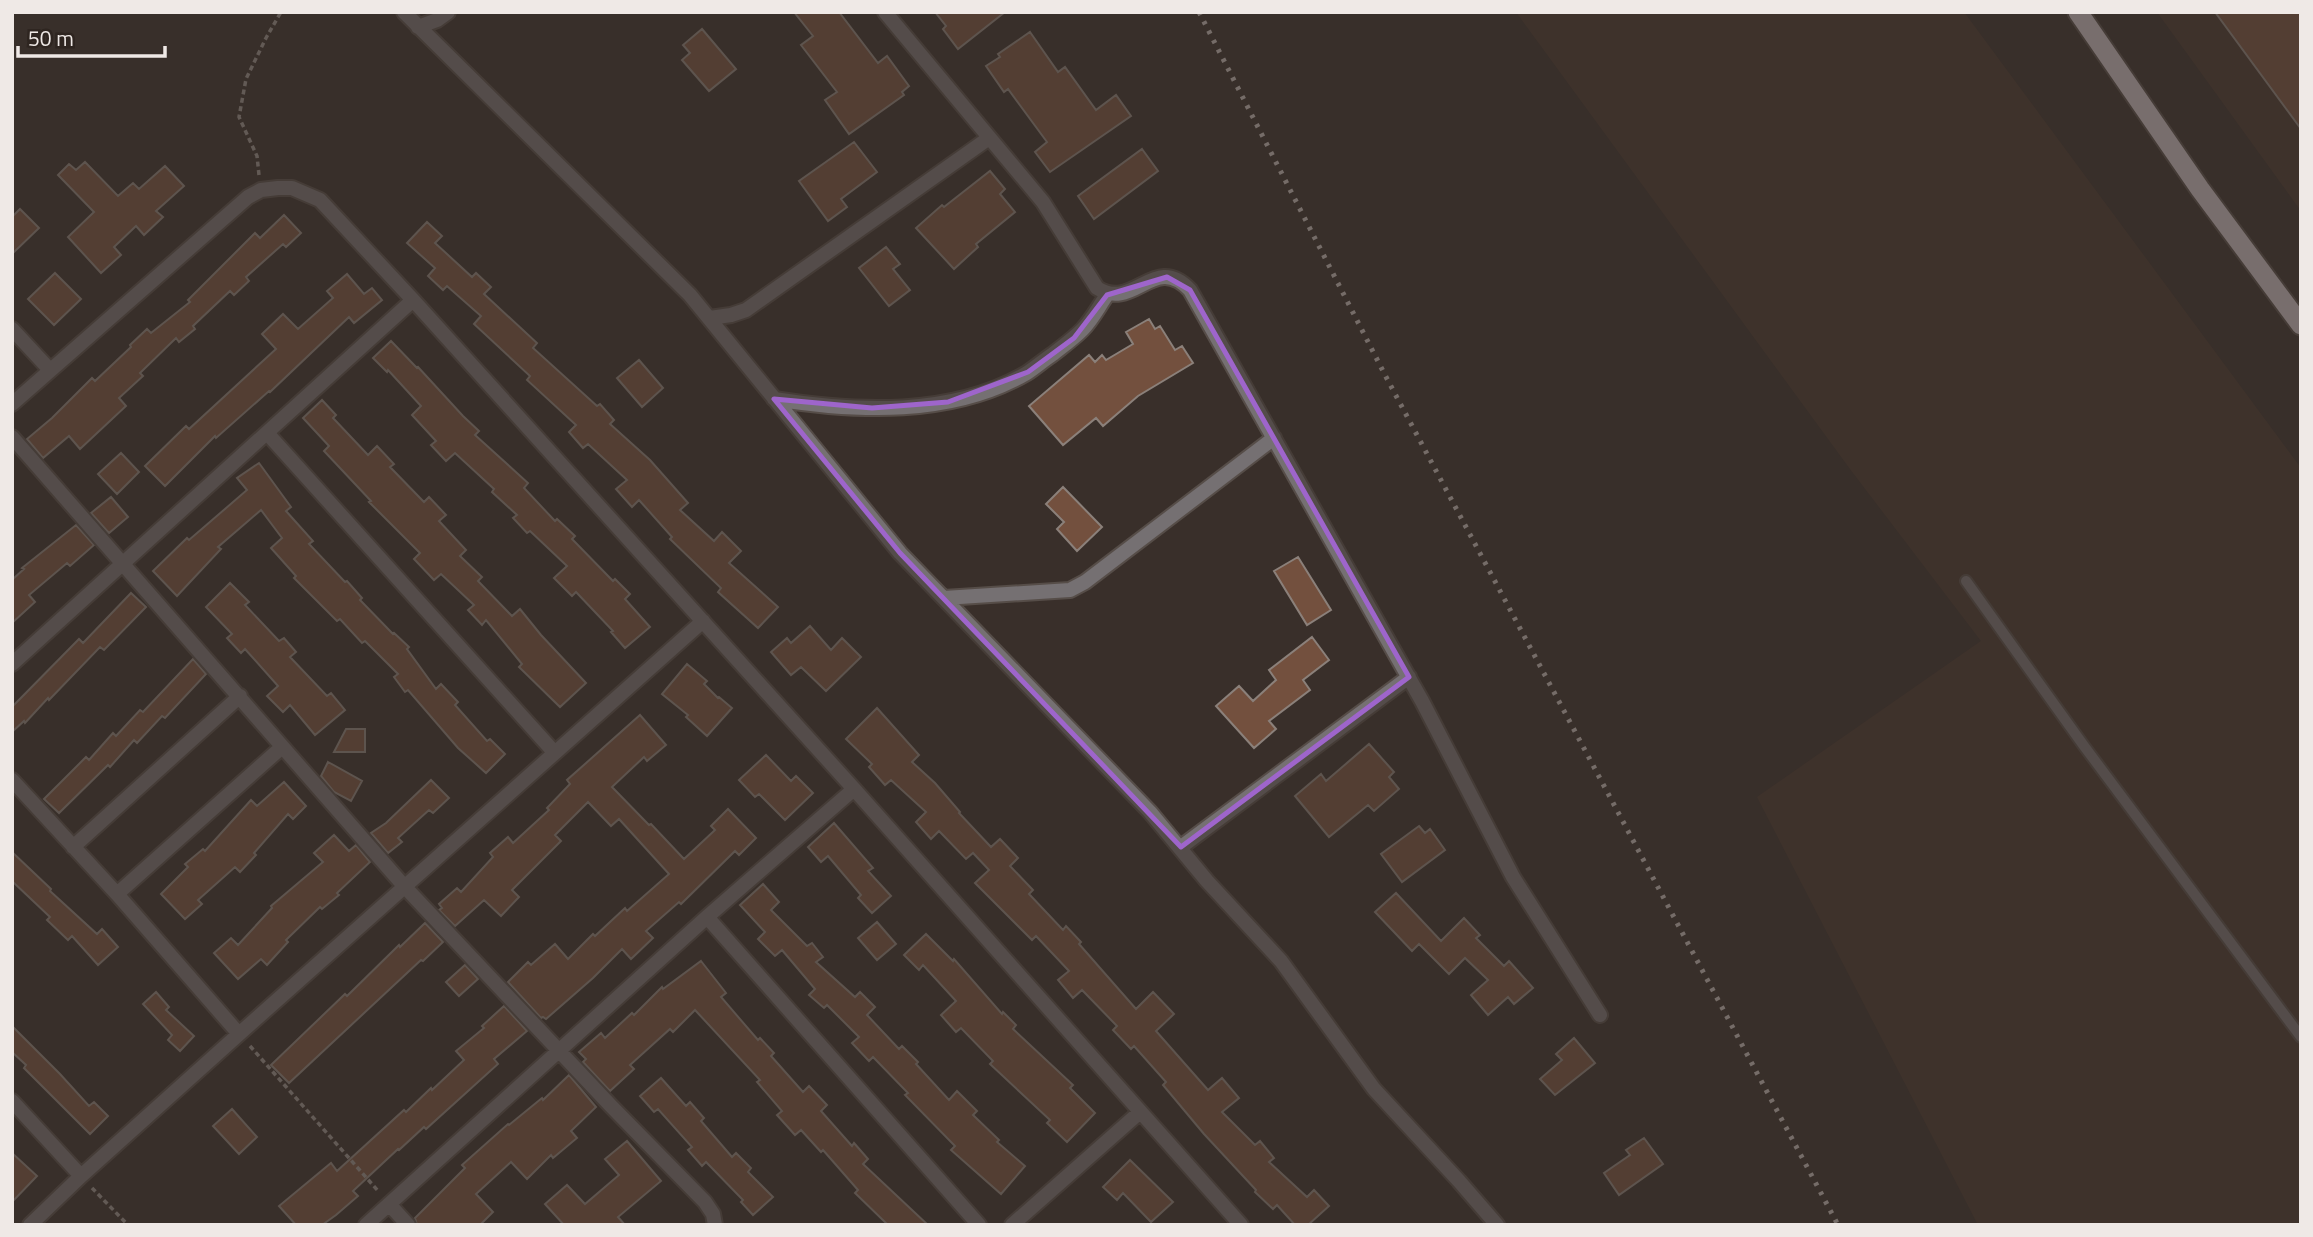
<svg xmlns="http://www.w3.org/2000/svg" width="2313" height="1237" font-family="'Titillium Web',sans-serif">
  <rect width="100%" height="100%" fill="#392f2a"/>
  <path fill="#46362e" d="M 1516,12 L 1964,12 L 2301,468 L 2301,1225 L 1978,1225 L 1757,797 L 1981,641 L 1850,469 Z
    M 2157,12 L 2301,12 L 2301,211 Z"/>
  <path fill="#73503e" stroke="#8b807a" stroke-width="2" d="M 794,12 L 839,12 L 878,63 L 887,56 L 909,86 L 902,92 L 904,95 L 849,134 L 825,100 L 837,92 L 801,45 L 813,36 Z
    M 935,12 L 1005,12 L 958,49 L 943,29 L 946,26 Z
    M 2215,12 L 2301,12 L 2301,129 Z
    M 702,29 L 736,69 L 709,91 L 682,60 L 690,53 L 683,45 Z
    M 1030,32 L 1058,72 L 1065,67 L 1096,110 L 1116,95 L 1131,116 L 1050,172 L 1035,152 L 1047,142 L 1008,89 L 1004,92 L 986,66 L 1000,57 L 998,54 Z
    M 854,142 L 877,172 L 841,199 L 847,207 L 828,221 L 799,181 Z
    M 1142,149 L 1158,171 L 1094,219 L 1078,196 Z
    M 85,162 L 118,196 L 133,183 L 139,189 L 165,166 L 184,186 L 156,211 L 163,217 L 144,235 L 136,226 L 114,247 L 121,255 L 101,273 L 68,237 L 94,212 L 58,175 L 69,164 L 76,170 Z
    M 990,171 L 1005,189 L 1000,194 L 1015,212 L 976,244 L 978,247 L 954,269 L 916,228 L 942,205 L 944,207 Z
    M 20,209 L 39,228 L 12,254 L 12,217 Z
    M 284,215 L 301,233 L 286,247 L 283,244 L 246,277 L 249,281 L 234,295 L 230,291 L 193,326 L 195,329 L 179,342 L 176,338 L 140,373 L 143,376 L 119,398 L 126,406 L 80,449 L 69,436 L 43,458 L 27,439 L 52,418 L 92,378 L 95,381 L 131,347 L 130,345 L 147,329 L 151,333 L 190,302 L 188,300 L 255,233 L 260,238 Z
    M 427,222 L 442,236 L 435,243 L 472,277 L 476,273 L 491,287 L 484,294 L 537,343 L 533,348 L 597,406 L 600,404 L 614,420 L 610,424 L 650,460 L 688,503 L 680,510 L 714,541 L 722,532 L 741,551 L 729,563 L 778,607 L 758,628 L 718,592 L 721,588 L 670,539 L 672,537 L 639,500 L 632,507 L 616,489 L 627,480 L 588,444 L 583,448 L 569,432 L 576,425 L 527,380 L 530,376 L 474,324 L 481,316 L 447,286 L 443,290 L 428,276 L 435,268 L 407,243 Z
    M 886,247 L 900,264 L 893,269 L 910,290 L 889,306 L 859,268 Z
    M 55,273 L 81,299 L 54,325 L 28,299 Z
    M 347,274 L 364,294 L 372,288 L 382,300 L 354,323 L 349,317 L 270,392 L 269,391 L 216,438 L 215,436 L 165,486 L 145,466 L 186,426 L 189,429 L 276,349 L 262,334 L 283,314 L 298,329 L 333,298 L 327,291 Z
    M 1149,319 L 1155,329 L 1160,326 L 1175,350 L 1182,346 L 1193,363 L 1138,396 L 1103,426 L 1096,418 L 1063,445 L 1029,406 L 1089,355 L 1095,362 L 1102,355 L 1106,360 L 1133,344 L 1126,332 Z
    M 391,341 L 417,368 L 418,367 L 463,416 L 479,431 L 475,435 L 528,483 L 524,488 L 555,521 L 557,519 L 575,536 L 572,539 L 613,581 L 615,579 L 630,594 L 625,599 L 650,627 L 625,648 L 611,632 L 613,631 L 576,592 L 572,596 L 554,578 L 567,566 L 530,531 L 527,533 L 513,518 L 517,515 L 492,492 L 494,489 L 455,453 L 446,461 L 431,445 L 436,441 L 412,415 L 421,406 L 388,370 L 387,372 L 373,358 Z
    M 639,360 L 663,388 L 642,407 L 617,378 Z
    M 322,400 L 336,415 L 333,418 L 368,455 L 377,446 L 394,464 L 390,467 L 424,502 L 429,497 L 446,515 L 439,521 L 466,550 L 460,556 L 482,577 L 478,581 L 512,616 L 520,609 L 541,635 L 586,683 L 560,707 L 519,667 L 522,664 L 486,620 L 482,625 L 468,610 L 474,605 L 441,574 L 434,580 L 414,559 L 420,553 L 369,502 L 371,501 L 324,451 L 329,446 L 303,418 Z
    M 121,453 L 139,472 L 117,494 L 98,474 Z
    M 259,463 L 291,507 L 286,511 L 313,541 L 309,544 L 345,582 L 347,581 L 362,598 L 360,600 L 393,634 L 394,633 L 409,647 L 407,649 L 436,689 L 441,684 L 458,702 L 455,705 L 487,741 L 490,739 L 505,754 L 486,773 L 458,748 L 408,690 L 405,692 L 394,677 L 398,674 L 365,641 L 362,643 L 340,619 L 337,621 L 294,578 L 296,576 L 271,548 L 282,538 L 261,510 L 218,547 L 221,549 L 177,596 L 153,571 L 187,538 L 189,540 L 247,490 L 237,478 Z
    M 1063,487 L 1102,527 L 1077,551 L 1057,529 L 1064,522 L 1046,504 Z
    M 111,497 L 128,517 L 109,533 L 91,513 Z
    M 76,525 L 94,545 L 70,566 L 67,563 L 29,595 L 35,602 L 12,623 L 12,576 L 14,578 L 24,569 L 22,568 Z
    M 1298,557 L 1331,610 L 1307,625 L 1274,571 Z
    M 230,583 L 249,602 L 245,605 L 279,641 L 284,638 L 296,652 L 290,657 L 327,696 L 331,693 L 345,710 L 315,735 L 290,705 L 283,712 L 267,696 L 278,686 L 245,649 L 241,653 L 227,638 L 232,634 L 206,607 Z
    M 131,593 L 146,607 L 104,650 L 100,647 L 49,700 L 48,698 L 25,723 L 24,721 L 12,732 L 12,707 L 79,639 L 83,643 Z
    M 810,626 L 831,650 L 842,638 L 861,657 L 826,691 L 801,667 L 791,675 L 771,652 L 787,638 L 791,643 Z
    M 1312,637 L 1329,660 L 1303,680 L 1310,690 L 1269,721 L 1276,729 L 1254,748 L 1216,706 L 1239,686 L 1253,701 L 1276,680 L 1269,670 Z
    M 193,659 L 206,674 L 165,718 L 162,716 L 137,743 L 134,740 L 110,767 L 108,765 L 59,813 L 44,799 L 86,757 L 89,760 L 113,733 L 116,736 L 140,710 L 143,712 Z
    M 687,664 L 707,681 L 704,684 L 718,698 L 719,697 L 732,708 L 707,736 L 686,717 L 688,715 L 662,694 Z
    M 877,708 L 919,755 L 912,762 L 935,783 L 960,812 L 959,813 L 991,847 L 1000,839 L 1018,858 L 1010,866 L 1033,890 L 1029,894 L 1063,930 L 1066,926 L 1081,942 L 1079,944 L 1136,1009 L 1153,992 L 1174,1014 L 1156,1031 L 1208,1090 L 1222,1078 L 1239,1098 L 1222,1112 L 1255,1145 L 1260,1141 L 1274,1158 L 1269,1162 L 1307,1197 L 1314,1190 L 1329,1206 L 1308,1225 L 1295,1225 L 1277,1205 L 1273,1209 L 1255,1192 L 1256,1190 L 1204,1134 L 1163,1085 L 1166,1082 L 1134,1046 L 1131,1049 L 1113,1030 L 1117,1026 L 1082,990 L 1073,998 L 1058,980 L 1069,971 L 1036,936 L 1032,940 L 975,883 L 989,870 L 973,853 L 966,859 L 939,831 L 931,839 L 916,822 L 926,812 L 891,780 L 885,785 L 869,767 L 872,764 L 846,739 Z
    M 640,715 L 666,745 L 647,761 L 644,757 L 612,787 L 649,825 L 651,824 L 684,859 L 715,830 L 711,826 L 728,809 L 756,838 L 739,855 L 735,851 L 681,904 L 679,902 L 646,931 L 653,938 L 631,959 L 622,949 L 593,978 L 546,1019 L 543,1017 L 541,1018 L 508,982 L 528,962 L 531,965 L 555,944 L 568,959 L 593,934 L 595,936 L 625,908 L 627,911 L 669,874 L 619,819 L 611,826 L 588,802 L 555,835 L 561,841 L 512,890 L 519,897 L 501,916 L 484,900 L 455,926 L 439,910 L 442,908 L 439,904 L 457,888 L 461,892 L 493,857 L 490,853 L 508,837 L 513,843 L 549,810 L 547,808 L 570,784 L 567,780 Z
    M 346,729 L 365,729 L 365,752 L 334,752 Z
    M 1369,744 L 1394,772 L 1389,777 L 1399,789 L 1374,811 L 1368,805 L 1329,837 L 1295,796 L 1321,774 L 1326,781 Z
    M 766,755 L 791,781 L 796,776 L 813,793 L 785,820 L 759,794 L 755,797 L 739,780 Z
    M 328,762 L 362,781 L 351,801 L 334,792 L 321,776 Z
    M 431,780 L 449,798 L 433,813 L 429,810 L 398,838 L 402,842 L 388,853 L 371,833 L 386,823 Z
    M 284,782 L 306,806 L 293,819 L 288,814 L 254,853 L 256,855 L 240,872 L 235,867 L 198,900 L 202,904 L 185,919 L 161,894 L 188,867 L 185,864 L 203,849 L 205,851 L 251,800 L 257,806 Z
    M 834,823 L 873,868 L 868,871 L 891,896 L 872,913 L 858,898 L 861,895 L 828,856 L 821,862 L 808,847 Z
    M 1419,826 L 1425,833 L 1430,829 L 1445,850 L 1402,882 L 1381,854 Z
    M 334,835 L 349,851 L 356,845 L 370,862 L 337,893 L 339,895 L 322,909 L 320,907 L 286,940 L 288,942 L 267,965 L 261,959 L 238,979 L 214,953 L 231,938 L 238,945 L 272,908 L 271,906 L 323,862 L 314,853 Z
    M 12,852 L 51,889 L 50,891 L 97,934 L 102,929 L 118,947 L 98,965 L 72,936 L 68,940 L 47,920 L 50,917 L 12,881 Z
    M 763,884 L 779,902 L 771,910 L 807,946 L 812,943 L 823,957 L 816,962 L 855,997 L 860,992 L 875,1007 L 867,1015 L 899,1049 L 902,1046 L 918,1062 L 916,1064 L 949,1100 L 957,1091 L 977,1111 L 973,1115 L 999,1140 L 997,1142 L 1025,1166 L 1001,1194 L 951,1150 L 955,1146 L 905,1095 L 908,1093 L 873,1057 L 869,1061 L 852,1043 L 859,1037 L 827,1005 L 824,1008 L 809,995 L 815,989 L 782,950 L 775,956 L 758,939 L 765,932 L 740,905 Z
    M 1396,893 L 1441,941 L 1464,918 L 1480,935 L 1476,938 L 1504,966 L 1509,961 L 1533,988 L 1514,1004 L 1508,997 L 1488,1015 L 1471,995 L 1488,980 L 1465,958 L 1449,974 L 1419,944 L 1412,951 L 1375,912 Z
    M 877,922 L 896,944 L 877,960 L 858,938 Z
    M 425,923 L 443,942 L 423,961 L 421,960 L 289,1083 L 271,1065 L 345,994 L 347,996 L 399,945 L 400,947 Z
    M 926,934 L 953,961 L 954,959 L 1002,1014 L 1003,1012 L 1016,1025 L 1013,1029 L 1073,1085 L 1070,1088 L 1095,1113 L 1067,1142 L 1047,1123 L 1050,1120 L 990,1064 L 993,1061 L 961,1028 L 956,1032 L 941,1015 L 956,1001 L 923,965 L 919,970 L 904,955 Z
    M 701,961 L 726,993 L 721,997 L 758,1040 L 760,1038 L 774,1053 L 771,1056 L 803,1092 L 809,1086 L 827,1105 L 821,1111 L 852,1146 L 854,1143 L 868,1159 L 863,1164 L 928,1225 L 888,1225 L 855,1193 L 858,1190 L 823,1150 L 821,1152 L 801,1130 L 795,1135 L 777,1115 L 782,1111 L 757,1082 L 760,1080 L 695,1010 L 673,1032 L 670,1029 L 630,1065 L 634,1069 L 610,1091 L 583,1062 L 586,1059 L 579,1052 L 601,1033 L 605,1038 L 632,1013 L 634,1015 L 662,987 L 663,989 Z
    M 465,965 L 478,979 L 459,996 L 446,982 Z
    M 156,992 L 169,1007 L 166,1010 L 194,1036 L 180,1051 L 168,1040 L 172,1035 L 143,1004 Z
    M 504,1006 L 527,1031 L 494,1059 L 498,1064 L 426,1129 L 424,1127 L 399,1150 L 398,1149 L 353,1191 L 358,1196 L 336,1215 L 322,1225 L 296,1225 L 279,1206 L 331,1163 L 337,1171 L 404,1110 L 406,1112 L 431,1088 L 432,1090 L 464,1060 L 456,1051 L 484,1028 L 482,1026 Z
    M 12,1026 L 60,1074 L 89,1106 L 94,1102 L 108,1116 L 90,1134 L 24,1068 L 26,1065 L 12,1052 Z
    M 1574,1038 L 1595,1063 L 1555,1095 L 1540,1079 L 1562,1060 L 1556,1054 Z
    M 569,1075 L 596,1107 L 571,1131 L 577,1138 L 553,1158 L 551,1155 L 527,1179 L 511,1162 L 476,1194 L 493,1212 L 480,1225 L 417,1225 L 415,1218 L 465,1168 L 462,1165 L 508,1124 L 509,1125 L 542,1098 L 543,1100 Z
    M 661,1078 L 686,1106 L 690,1102 L 704,1118 L 701,1121 L 732,1157 L 736,1153 L 751,1168 L 748,1172 L 773,1197 L 753,1215 L 741,1202 L 743,1200 L 706,1162 L 702,1166 L 688,1150 L 692,1147 L 658,1109 L 654,1112 L 640,1096 Z
    M 232,1109 L 257,1137 L 239,1154 L 213,1126 Z
    M 1644,1138 L 1663,1164 L 1619,1195 L 1604,1173 L 1630,1155 L 1626,1150 Z
    M 627,1141 L 661,1181 L 618,1217 L 625,1225 L 564,1225 L 545,1204 L 567,1185 L 585,1204 L 619,1175 L 605,1159 Z
    M 12,1153 L 37,1176 L 12,1202 Z
    M 1130,1160 L 1173,1202 L 1151,1222 L 1123,1193 L 1117,1200 L 1103,1187 Z"/>
  <g fill="none" stroke-linecap="round" stroke-linejoin="round">
    <g stroke="#564d48" stroke-width="14">
      <path id="service" d="M 1966,581 L 2084,746 L 2301,1037"/>
    </g>
    <g stroke="#564d48" stroke-width="18">
      <path id="minor" d="M 404,12 L 690,295 L 900,553 L 1150,812 L 1207,881 L 1281,961 L 1374,1089 L 1459,1181 L 1497,1225
        M 885,12 L 1043,202 L 1097,288 C 1134,312 1154,252 1190,290 L 1422,701 L 1513,877 L 1600,1015
        M 418,27 L 437,20 L 448,12
        M 710,318 L 731,315 L 746,310 L 989,138
        M 12,329 L 50,370
        M 774,399 C 856,412 952,417 1027,373 C 1036,367 1044,360 1053,354 C 1063,346 1073,339 1082,330 C 1092,320 1099,306 1107,295
        M 12,404 L 248,197 L 261,190 L 278,188 L 292,188 L 320,200 L 413,300 L 854,789 L 1241,1225
        M 267,433 L 554,752
        M 12,437 L 404,886 L 611,1106 L 705,1202 L 713,1214 L 715,1225
        M 944,598 L 1070,590 L 1085,582 L 1274,438
        M 12,664 L 413,300
        M 12,780 L 117,894 L 239,1034
        M 73,847 L 240,696
        M 1181,847 L 1409,677
        M 117,894 L 282,747
        M 707,917 L 979,1225
        M 12,1101 L 81,1176
        M 389,1204 L 408,1225
        M 30,1225 L 81,1176 L 239,1034 L 703,621
        M 366,1225 L 707,917 L 854,789
        M 1012,1225 L 1140,1112"/>
    </g>
    <g stroke="#564d48" stroke-width="23">
      <path id="trunk" d="M 2078,12 L 2200,189 L 2301,325"/>
    </g>
    <path stroke="#968e8a" stroke-width="3.5" stroke-dasharray="5 3.5" stroke-linecap="butt" d="M 259,175 L 257,156 L 239,117 L 246,79 L 266,38 L 281,12
      M 250,1046 L 379,1192
      M 92,1188 L 128,1225"/>
    <use href="#service" stroke="#757072" stroke-width="10"/>
    <use href="#minor" stroke="#757072" stroke-width="14"/>
    <use href="#trunk" stroke="#c6babe" stroke-width="19"/>
    <path stroke="#bfb7b4" stroke-width="5" stroke-dasharray="3.5 7" stroke-linecap="butt" d="M 1199,12 L 1385,375 L 1838,1225"/>
  </g>
  <path d="M0 0H2313V1237H0ZM 1167,277 L 1190,290 L 1409,677 L 1181,847 L 900,553 L 774,399 L 872,408 L 948,402 L 1028,372 L 1074,338 L 1107,295 Z" fill="#392f2a" fill-opacity=".55" fill-rule="evenodd"/>
  <path fill="none" stroke="#9e65cb" stroke-width="5" stroke-linejoin="round" d="M 1167,277 L 1190,290 L 1409,677 L 1181,847 L 900,553 L 774,399 L 872,408 L 948,402 L 1028,372 L 1074,338 L 1107,295 Z"/>
  <rect width="2313" height="1237" fill="none" stroke="#efe9e6" stroke-width="28"/>
  <path d="M18 46v10h147v-10" fill="none" stroke="#efe9e6" stroke-width="3.5"/>
  <text x="28" y="46" font-size="21" fill="#efe9e6" stroke="#2e2520" stroke-width="5" paint-order="stroke">50 m</text>
</svg>
